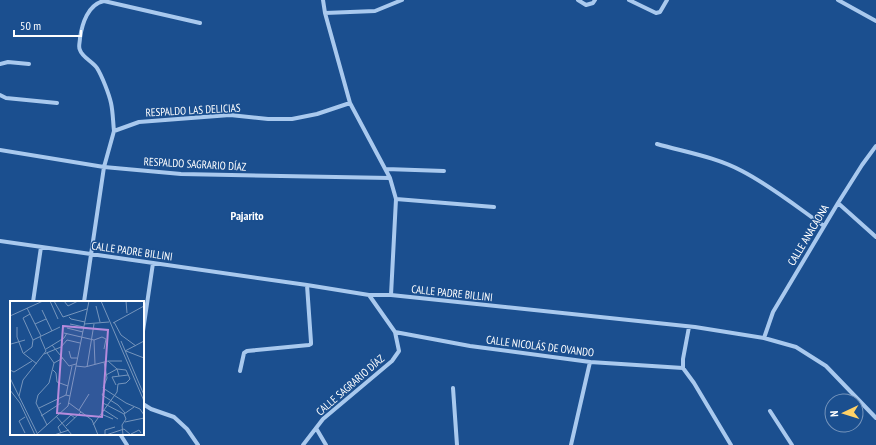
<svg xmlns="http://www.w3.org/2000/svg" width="876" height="445" font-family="'PT Sans Narrow',sans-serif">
  <rect width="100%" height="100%" fill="#1b4f8f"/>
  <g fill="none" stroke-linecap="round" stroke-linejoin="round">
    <path stroke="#a9c9ee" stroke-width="4" d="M 323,0 L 325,13 L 350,103 L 390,178 L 396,199 L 391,295
      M 578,0 L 586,5 L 593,3 L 595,0
      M 629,0 L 656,13 L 660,12 L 667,0
      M 838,0 L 876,21
      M 325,13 L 375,11 L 402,0
      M 0,64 L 8,62 L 29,64
      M 0,95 L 6,98 L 57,103
      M 114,131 C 113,122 113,112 111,103 C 109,94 102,76 97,68 C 93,62 82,57 80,50 C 78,47 80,42 80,38 C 82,24 88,4 104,1 L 200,23
      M 657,144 C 685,152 716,157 742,171 C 771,186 797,207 824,226
      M 0,150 L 104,167 L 181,174 L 390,178
      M 386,169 L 444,171
      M 396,199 L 494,207
      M 838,203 L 876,237
      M 0,241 L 307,285 L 369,295 L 391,295 L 695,327 L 764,338 L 796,347 L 826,366 L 876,418
      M 33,302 L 41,247
      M 84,302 L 104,167 L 114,131 L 139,122 L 230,115 L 268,119 L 292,119 L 317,114 L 350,103
      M 689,327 L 683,359 L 683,368 L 694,383 L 731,445
      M 143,331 L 153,263
      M 395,332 L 470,346 L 590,362 L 683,368
      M 764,338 L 773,312 L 838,203 L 862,165 L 876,146
      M 240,371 L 244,353 L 247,351 L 309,345 L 311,344 L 311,342 L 307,285
      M 453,388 L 457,445
      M 143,404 L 151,409 L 174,417 L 187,429 L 198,445
      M 770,411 L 792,445
      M 316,428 L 326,445
      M 120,434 L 127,445
      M 303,445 L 323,419 L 392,361 L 399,351 L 395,332 L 369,295
      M 571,445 L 590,362"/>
  </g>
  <g text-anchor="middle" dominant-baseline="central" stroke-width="3" stroke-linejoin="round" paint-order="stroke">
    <g font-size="11" fill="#fff" stroke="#1b4f8f">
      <text transform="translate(193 110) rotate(-3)">RESPALDO LAS DELICIAS</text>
      <text transform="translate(195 164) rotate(3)">RESPALDO SAGRARIO DÍAZ</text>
      <text transform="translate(808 235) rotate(-59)">CALLE ANACAONA</text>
      <text transform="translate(132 251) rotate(8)">CALLE PADRE BILLINI</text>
      <text transform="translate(452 293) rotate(6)">CALLE PADRE BILLINI</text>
      <text transform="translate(540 346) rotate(7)">CALLE NICOLÁS DE OVANDO</text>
      <text transform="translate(350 385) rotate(-41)">CALLE SAGRARIO DÍAZ</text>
    </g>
    <g font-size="12" font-weight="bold" fill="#fff" stroke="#1b4f8f">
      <text x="247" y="215">Pajarito</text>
    </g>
  </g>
  <g transform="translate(10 301)">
    <rect width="134" height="134" fill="#1b4f8f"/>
    <path fill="none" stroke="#7695bc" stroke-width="1" d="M 40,0 L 48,18M 44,0 L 53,16 L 77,8M 54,0 L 58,5 L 68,0M 91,0 L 134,100M 116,0 L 117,12M 86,5 L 90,21M 17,7 L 31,35M 32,9 L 42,30M 20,13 L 13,17 L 23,39M 0,15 L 33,0M 59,16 L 61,18 L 75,21M 104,21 L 111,34 L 126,45M 103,22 L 134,5M 25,23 L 36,18M 60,23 L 74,26M 74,23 L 99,21M 7,26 L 7,36 L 13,52 L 27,63M 57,27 L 73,31M 54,32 L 84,39 L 85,63M 23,39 L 50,26M 84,39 L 92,36 L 96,38 L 94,48M 111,40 L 134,94M 1,43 L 15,39M 42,44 L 59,65 L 66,63M 36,48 L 54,37 L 57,32M 59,50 L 61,57 L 67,57M 115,50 L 134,40M 116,50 L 134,57M 14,52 L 22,46 L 23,39M 37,52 L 44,62M 34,53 L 51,46 L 57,39 L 70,42M 98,60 L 112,60M 94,61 L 97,77 L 93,87 L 116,102 L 130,108 L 134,114M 66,65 L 75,66 L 98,60 L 107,68 L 116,69 L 120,78 L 116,82 L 108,83 L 107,91 L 83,124M 77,66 L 84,23M 0,69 L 4,71 L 22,60M 43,69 L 46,72 L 47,81 L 58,85M 96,74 L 107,68 L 109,75M 0,77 L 28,134M 106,84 L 102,76 L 118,74M 0,89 L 10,102 L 25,134M 95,89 L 92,94 L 108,104 L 115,112M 56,94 L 62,65M 9,95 L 13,79 L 36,50 L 30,36M 59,102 L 82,119 L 88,134M 93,102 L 114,113 L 124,106M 29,107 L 56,94 L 60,95M 69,109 L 79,93M 94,109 L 108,118M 91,113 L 103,118M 31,115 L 51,102M 46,115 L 62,134M 115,121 L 134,117M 37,124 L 26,102 L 28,94 L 39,82 L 44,62 L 53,57M 56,125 L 71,111M 15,132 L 9,120 L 15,116M 28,132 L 58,105 L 79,0M 51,132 L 48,126 L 61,114 L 65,117M 121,133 L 129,129 L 131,132M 44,134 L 59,129M 95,134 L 95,129 L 105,126M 96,134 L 114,128 L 121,134M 113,134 L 112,124 L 116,118 L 114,113"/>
    <path fill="#b68bdc" fill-opacity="0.15" stroke="#b68bdc" stroke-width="2" d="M 53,25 L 98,29 L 92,116 L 47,112 Z"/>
    <rect width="134" height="134" fill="none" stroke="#fff" stroke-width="2"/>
  </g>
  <g transform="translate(844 413) rotate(266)"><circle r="19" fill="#1b4f8f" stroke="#7695bc"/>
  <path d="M0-3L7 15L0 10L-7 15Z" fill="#ffd166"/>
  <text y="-6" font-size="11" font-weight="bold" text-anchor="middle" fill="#ffffff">N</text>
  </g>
  <path d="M14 30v6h67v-6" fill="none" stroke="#ffffff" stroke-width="2"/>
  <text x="20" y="30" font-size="12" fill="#ffffff" stroke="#1b4f8f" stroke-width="3" paint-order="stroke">50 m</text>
</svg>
